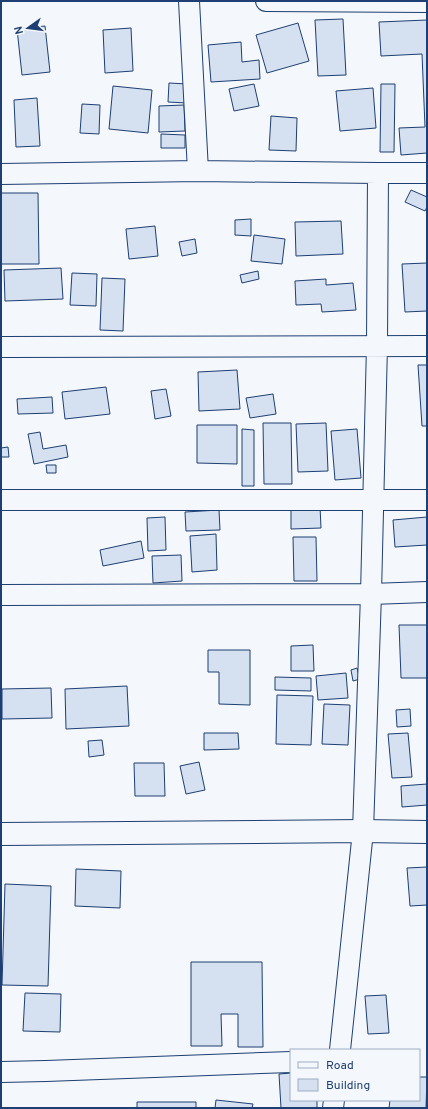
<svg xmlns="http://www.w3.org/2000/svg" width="428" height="1109" font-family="Overpass,sans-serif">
  <rect width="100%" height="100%" fill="#f4f7fb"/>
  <path fill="#d5e0f0" stroke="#1d3f73" d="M 343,19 L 346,75 L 318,76 L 315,20 Z
    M 427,20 L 427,153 L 401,155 L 399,128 L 425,127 L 422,54 L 381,56 L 379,22 Z
    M 298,23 L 309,61 L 267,73 L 256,35 Z
    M 45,26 L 50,72 L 22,75 L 17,29 Z
    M 131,28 L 133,71 L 105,73 L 103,30 Z
    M 241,42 L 242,62 L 259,60 L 260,79 L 211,82 L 208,45 Z
    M 169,83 L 187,84 L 186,103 L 168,102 Z
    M 254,84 L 259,106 L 234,111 L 229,89 Z
    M 381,84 L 395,84 L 394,152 L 380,152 Z
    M 113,86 L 152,90 L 148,133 L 109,129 Z
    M 373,88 L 376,128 L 340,131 L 336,91 Z
    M 37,98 L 40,146 L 16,147 L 14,100 Z
    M 82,104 L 100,105 L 99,134 L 80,133 Z
    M 184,105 L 185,131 L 159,132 L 159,106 Z
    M 271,116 L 297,118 L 296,151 L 269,150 Z
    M 161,134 L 185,135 L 185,148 L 161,148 Z
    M 411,190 L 427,197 L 427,207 L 425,211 L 405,202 Z
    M 1,193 L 38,193 L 39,264 L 1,264 Z
    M 251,219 L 251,236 L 235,235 L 235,220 Z
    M 341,221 L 343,254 L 296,256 L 295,222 Z
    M 155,226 L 158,256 L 129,259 L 126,229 Z
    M 254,235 L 285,239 L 282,264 L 251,261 Z
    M 195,239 L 197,253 L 182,256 L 179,242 Z
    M 427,263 L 427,311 L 405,312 L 402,264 Z
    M 61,268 L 63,299 L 5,301 L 4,270 Z
    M 258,271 L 259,279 L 242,283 L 240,275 Z
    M 72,273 L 97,274 L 96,306 L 70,305 Z
    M 102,278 L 125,279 L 123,331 L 100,330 Z
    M 326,279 L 326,285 L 353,283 L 356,310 L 322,312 L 321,304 L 296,305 L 295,281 Z
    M 418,365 L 427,365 L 427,426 L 422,426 Z
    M 237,370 L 240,409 L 199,411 L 198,372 Z
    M 106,387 L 110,414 L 65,419 L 62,392 Z
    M 166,389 L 171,416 L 155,419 L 151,391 Z
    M 273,394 L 276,414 L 250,418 L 246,398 Z
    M 52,397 L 53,413 L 18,414 L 17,399 Z
    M 263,423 L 291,423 L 292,484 L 264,484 Z
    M 326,423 L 328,471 L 298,472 L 296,424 Z
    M 197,425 L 237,425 L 237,464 L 197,463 Z
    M 242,429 L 254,430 L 254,486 L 242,486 Z
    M 357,429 L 361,478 L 335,480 L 331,431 Z
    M 40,432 L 43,449 L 66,445 L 68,457 L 34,464 L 28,434 Z
    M 8,447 L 9,457 L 1,457 L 1,448 Z
    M 46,465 L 56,465 L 56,473 L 47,473 Z
    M 291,506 L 320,506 L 321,528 L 291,529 Z
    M 219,510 L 220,530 L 186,531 L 185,512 Z
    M 165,517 L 166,550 L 148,551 L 147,518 Z
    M 427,517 L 427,545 L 395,547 L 393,520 Z
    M 216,534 L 217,570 L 192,572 L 190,536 Z
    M 293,537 L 316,537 L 317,581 L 294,581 Z
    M 141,541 L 144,558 L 103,566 L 100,550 Z
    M 181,555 L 182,581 L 153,583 L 152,556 Z
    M 399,625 L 427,625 L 427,678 L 401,678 Z
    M 313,645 L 314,671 L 291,671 L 291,646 Z
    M 208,650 L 250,650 L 250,705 L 219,704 L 219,672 L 208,672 Z
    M 357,668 L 360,679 L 353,681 L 351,670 Z
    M 346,673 L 348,698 L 318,700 L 316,676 Z
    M 275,677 L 311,678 L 311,691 L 275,690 Z
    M 127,686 L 129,726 L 66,729 L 65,689 Z
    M 51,688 L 52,718 L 2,719 L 2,689 Z
    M 277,695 L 313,696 L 311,745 L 276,744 Z
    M 324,704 L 350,705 L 348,745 L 322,744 Z
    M 410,709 L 411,726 L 397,727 L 396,710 Z
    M 204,733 L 238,733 L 239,749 L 204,750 Z
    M 408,733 L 412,777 L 392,778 L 388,734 Z
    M 102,740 L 104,755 L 89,757 L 88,741 Z
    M 199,762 L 205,790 L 186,794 L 180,766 Z
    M 134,763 L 164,763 L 165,796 L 135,796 Z
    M 427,784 L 427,805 L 402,807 L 401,786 Z
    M 427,867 L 427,905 L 410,906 L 407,868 Z
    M 76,869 L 121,871 L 120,908 L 75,906 Z
    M 5,884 L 51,886 L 48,986 L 2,985 Z
    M 191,962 L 262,962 L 263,1047 L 238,1047 L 238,1014 L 221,1014 L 222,1046 L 191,1046 Z
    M 25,993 L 61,994 L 60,1032 L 23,1031 Z
    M 386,995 L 389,1033 L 368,1034 L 365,996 Z
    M 291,1073 L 291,1100 L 317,1100 L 317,1108 L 281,1108 L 279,1074 Z
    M 419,1077 L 427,1077 L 426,1108 L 389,1108 L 390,1100 L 419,1100 Z
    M 216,1100 L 253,1104 L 252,1108 L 215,1108 Z
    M 137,1102 L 196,1102 L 196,1108 L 137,1108 Z"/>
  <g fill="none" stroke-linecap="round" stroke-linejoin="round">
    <g stroke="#1d3f73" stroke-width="22">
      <path id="minor" d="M 189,1 L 198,171
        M 266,1 L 427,2
        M 1,174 L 198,171 L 378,173 L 427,173
        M 1,347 L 427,346
        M 1,500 L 427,500
        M 1,595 L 371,594 L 427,592
        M 340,1050 L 363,831 L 371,594 L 377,345 L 378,173
        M 1,1072 L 46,1071 L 291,1062
        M 333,1108 L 334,1100"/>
    </g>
    <g stroke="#1d3f73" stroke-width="24">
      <path id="tertiary" d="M 1,834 L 363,831 L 427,832"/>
    </g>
    <use href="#minor" stroke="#f4f7fb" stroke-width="20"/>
    <use href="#tertiary" stroke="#f4f7fb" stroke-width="22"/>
  </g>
  <rect width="428" height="1109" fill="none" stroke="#1d3f73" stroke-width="4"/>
  <rect x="290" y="1049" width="130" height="52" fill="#f4f7fb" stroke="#9eadc5"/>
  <rect x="298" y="1062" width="20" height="6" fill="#f4f7fb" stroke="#9eadc5"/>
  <text x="326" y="1069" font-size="12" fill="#1d3f73">Road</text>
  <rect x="298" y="1079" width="20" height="12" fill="#d5e0f0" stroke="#9eadc5"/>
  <text x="326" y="1089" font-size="12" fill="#1d3f73">Building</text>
  <g transform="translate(28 28) rotate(256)" stroke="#f4f7fb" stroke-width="3" paint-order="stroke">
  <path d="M0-3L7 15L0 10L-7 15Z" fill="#1d3f73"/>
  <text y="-6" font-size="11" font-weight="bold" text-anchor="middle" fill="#1d3f73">N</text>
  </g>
</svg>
